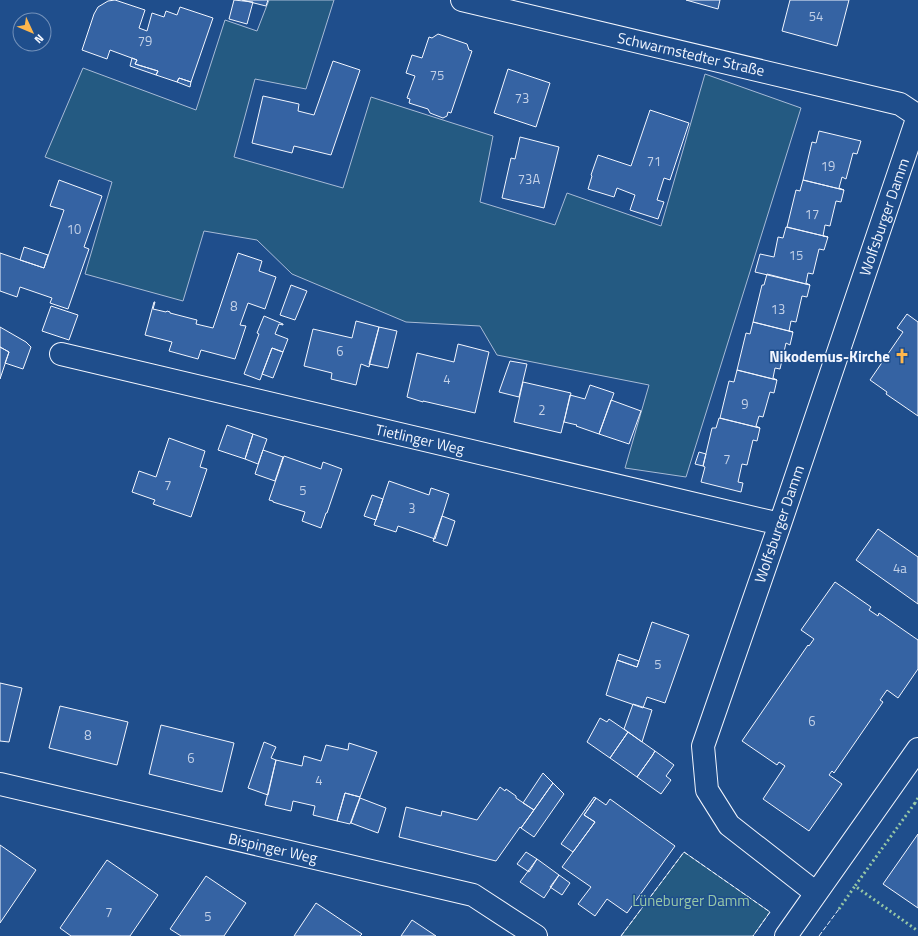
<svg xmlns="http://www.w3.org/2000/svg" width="918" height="936" font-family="'Titillium Web',sans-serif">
  <rect width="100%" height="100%" fill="#1f4e8c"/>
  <path fill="#245a82" stroke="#a8bbd7" d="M 269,0 L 334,0 L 306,89 L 255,79 L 234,157 L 343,188 L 371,97 L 493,136 L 480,202 L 555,225 L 567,193 L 661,226 L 705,74 L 801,108 L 686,477 L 625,468 L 649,385 L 497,355 L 480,326 L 406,322 L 292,274 L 257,240 L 204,231 L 183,301 L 85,274 L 112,182 L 45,157 L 83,68 L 196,110 L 225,20 L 257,31 Z
    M 684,852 L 770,912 L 753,936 L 621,936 Z"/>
  <path fill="#3563a3" stroke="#f2f6ff" d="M 115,0 L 145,10 L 139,28 L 147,31 L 152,13 L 164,17 L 166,11 L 177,15 L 180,7 L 213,18 L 191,82 L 179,78 L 177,82 L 156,75 L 158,71 L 135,64 L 137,60 L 110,50 L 107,59 L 82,50 L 94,14 L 98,7 L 108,1 Z
    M 234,0 L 253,2 L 247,24 L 229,19 Z
    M 242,0 L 268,0 L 266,6 Z
    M 686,0 L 720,0 L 718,9 Z
    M 790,0 L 849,0 L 837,46 L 782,31 Z
    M 438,34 L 467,44 L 469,50 L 472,51 L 451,113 L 448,112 L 447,116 L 443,118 L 430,113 L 428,109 L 409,103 L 410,99 L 407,98 L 415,76 L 406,73 L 412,55 L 422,58 L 429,37 L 432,38 Z
    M 132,58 L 137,60 L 135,64 L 158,71 L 156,75 L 130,66 Z
    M 333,61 L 360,70 L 331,155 L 294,146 L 292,153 L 252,143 L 263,96 L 299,104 L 298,111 L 314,115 Z
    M 508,69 L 550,83 L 536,127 L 494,113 Z
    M 179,78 L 191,82 L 190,87 L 177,82 Z
    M 650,110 L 689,123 L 670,180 L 664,178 L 657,200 L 664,202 L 658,219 L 630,210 L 635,195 L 617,188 L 614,197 L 588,189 L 592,176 L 591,175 L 598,155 L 631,166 Z
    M 819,131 L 861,141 L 857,154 L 853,153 L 846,179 L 842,177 L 839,188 L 844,190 L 803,180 L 812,142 L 816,143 Z
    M 520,137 L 559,147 L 544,208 L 502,198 L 511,158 L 515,159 Z
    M 59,180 L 102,196 L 84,247 L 89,249 L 68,309 L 50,303 L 52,298 L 20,287 L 17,297 L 0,291 L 0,253 L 44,268 L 64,210 L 50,206 Z
    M 803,180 L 844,190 L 841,202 L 836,201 L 830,226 L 825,225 L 823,236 L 828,237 L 787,227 L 796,190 L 800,191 Z
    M 786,227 L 828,237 L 824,250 L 819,249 L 813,274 L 808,273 L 806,283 L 810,285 L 755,272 L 760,254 L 774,257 L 778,237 L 783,238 Z
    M 24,247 L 48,255 L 44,268 L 20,260 Z
    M 238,253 L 262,261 L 259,271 L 276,277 L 265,309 L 248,303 L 240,325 L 246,326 L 235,359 L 201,350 L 198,359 L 169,351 L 172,342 L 145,335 L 154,302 L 155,302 L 153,309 L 166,312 L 167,311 L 170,312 L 170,313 L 197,320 L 196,324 L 213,328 Z
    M 767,274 L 810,285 L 807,297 L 802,296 L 796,322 L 791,321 L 789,331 L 793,332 L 753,322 L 762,285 L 764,285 Z
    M 291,285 L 307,291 L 295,320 L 280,315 Z
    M 51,306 L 78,315 L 69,340 L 42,331 Z
    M 907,314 L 918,322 L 918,416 L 886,394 L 887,392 L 870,380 L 903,332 L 897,328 Z
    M 264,316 L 283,324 L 283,325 L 279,324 L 275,334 L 288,339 L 283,352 L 272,348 L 260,380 L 244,374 L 259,334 L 257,333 Z
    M 356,321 L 379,327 L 369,367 L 361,364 L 356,385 L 331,379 L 332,373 L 304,366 L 313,329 L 352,338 Z
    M 753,322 L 793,332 L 790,345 L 786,343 L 780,369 L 775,368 L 773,378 L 777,380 L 737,370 L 746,333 L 750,334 Z
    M 0,327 L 26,342 L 31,347 L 23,369 L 5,363 L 9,352 L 0,347 Z
    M 379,327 L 397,331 L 388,368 L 369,364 Z
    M 458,344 L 489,352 L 475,413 L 423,401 L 423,402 L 407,397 L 417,353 L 454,362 Z
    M 0,347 L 9,352 L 0,379 Z
    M 272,348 L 283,352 L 273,378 L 262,374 Z
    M 510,361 L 527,364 L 519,397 L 499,392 Z
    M 737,370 L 777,380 L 774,393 L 770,392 L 763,417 L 759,416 L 756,426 L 760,428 L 720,418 L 729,381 L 734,382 Z
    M 523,382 L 571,393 L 561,433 L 514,422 Z
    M 590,385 L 614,393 L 599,434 L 576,426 L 577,425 L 564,422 L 570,395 L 585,399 Z
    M 611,400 L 641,411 L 629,444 L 599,434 Z
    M 719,418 L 760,428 L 757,441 L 753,440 L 747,465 L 742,464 L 738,482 L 743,483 L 741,492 L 701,482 L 705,467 L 703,466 L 712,428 L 716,428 Z
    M 227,425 L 253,434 L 245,459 L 218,450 Z
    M 253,434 L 267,439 L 258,464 L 245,459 Z
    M 169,438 L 205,451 L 200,467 L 207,469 L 191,517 L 153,504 L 155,500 L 132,492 L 139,471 L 156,477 Z
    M 263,450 L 283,457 L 275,481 L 255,474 Z
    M 699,452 L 706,454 L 703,466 L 695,464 Z
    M 284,456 L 321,469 L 323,462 L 342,469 L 327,513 L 326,513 L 321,528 L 302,521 L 305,512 L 273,502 L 273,501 L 269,500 Z
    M 389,481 L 429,495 L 431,488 L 449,494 L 435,539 L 398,526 L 396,532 L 374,525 Z
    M 372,495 L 383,499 L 376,520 L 364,516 Z
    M 442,516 L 455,521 L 447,546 L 433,541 Z
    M 878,529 L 918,557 L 918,604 L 856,560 Z
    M 835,582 L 871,607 L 869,610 L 878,616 L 879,613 L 918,640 L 918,669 L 898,698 L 887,690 L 880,700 L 883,702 L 834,773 L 832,771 L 829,775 L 842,784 L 809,831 L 763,799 L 785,766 L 779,762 L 777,765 L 742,741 L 808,645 L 809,646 L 814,639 L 801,630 Z
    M 652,622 L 689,635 L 665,703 L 647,697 L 643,708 L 606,695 L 617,660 L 637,667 Z
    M 619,654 L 639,661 L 637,667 L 617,660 Z
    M 0,683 L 22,688 L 9,742 L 0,741 Z
    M 633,704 L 652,710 L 642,742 L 624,729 Z
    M 60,706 L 128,722 L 117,765 L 49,748 Z
    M 600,718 L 607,722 L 609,719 L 628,732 L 610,758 L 587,742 Z
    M 161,725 L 234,743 L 222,792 L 149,774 Z
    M 628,732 L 655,751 L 652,756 L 637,777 L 610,758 Z
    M 264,742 L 276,747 L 271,758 L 276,760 L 268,795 L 248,788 Z
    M 349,743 L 377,752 L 360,797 L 345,793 L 337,821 L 313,815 L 315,806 L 293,801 L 291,811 L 265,805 L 276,760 L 302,766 L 304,756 L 321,761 L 326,745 L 348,750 Z
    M 655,751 L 674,765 L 666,776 L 671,780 L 661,794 L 637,777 L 652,756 Z
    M 543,773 L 553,783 L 534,810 L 523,803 Z
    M 553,783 L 564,794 L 534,837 L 521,828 Z
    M 500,787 L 505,791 L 506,789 L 516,796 L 516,798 L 534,810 L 521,828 L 520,827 L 496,861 L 399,837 L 406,807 L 441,816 L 442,811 L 477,820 Z
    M 345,793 L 360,797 L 350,824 L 337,821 Z
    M 594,797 L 596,798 L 584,815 L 595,822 L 573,852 L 561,844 Z
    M 360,798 L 386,808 L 378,833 L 351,823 Z
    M 596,798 L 606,805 L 610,799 L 675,846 L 627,913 L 607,899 L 595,916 L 578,904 L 591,887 L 562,867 L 595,822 L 584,815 Z
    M 918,834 L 918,908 L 883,884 Z
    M 0,845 L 36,870 L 0,923 Z
    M 526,852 L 537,859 L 529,872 L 517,864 Z
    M 537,859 L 559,875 L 544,898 L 520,882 Z
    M 107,860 L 158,895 L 130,936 L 71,936 L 60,928 Z
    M 559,875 L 570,883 L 562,895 L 550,887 Z
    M 206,876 L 246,903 L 224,936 L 181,936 L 170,929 Z
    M 316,903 L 362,934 L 360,936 L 294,936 Z
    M 412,920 L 436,936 L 401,936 Z"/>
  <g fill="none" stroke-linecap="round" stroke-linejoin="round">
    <g stroke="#f2f6ff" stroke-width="24">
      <path id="minor" d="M 462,0 L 900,104 L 918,116
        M 61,354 L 780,524
        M 0,784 L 473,895 L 536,936
        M 816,893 L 729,825 L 707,790 L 703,746 L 780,524 L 918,116
        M 786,936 L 918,749"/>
    </g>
    <use href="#minor" stroke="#1f4e8c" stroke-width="22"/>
    <path stroke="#97c8a6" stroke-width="3" stroke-dasharray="2 3" stroke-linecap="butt" d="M 918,798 L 915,803 L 918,805
      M 915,803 L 855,886 L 918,931
      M 839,909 L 855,886"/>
    <path stroke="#f2f6ff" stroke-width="1" stroke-dasharray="5 2" stroke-linecap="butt" d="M 621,936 L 684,852 L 770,912 L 753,936
      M 819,936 L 839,909"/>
  </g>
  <defs>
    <g id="church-bare" transform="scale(1.2)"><path d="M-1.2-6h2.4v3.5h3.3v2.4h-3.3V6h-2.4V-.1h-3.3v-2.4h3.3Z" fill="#ffb74d" stroke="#1f4e8c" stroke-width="2.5" paint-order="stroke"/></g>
  </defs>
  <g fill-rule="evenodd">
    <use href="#church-bare" x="902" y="356"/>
  </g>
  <g text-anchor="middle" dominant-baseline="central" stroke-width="3" stroke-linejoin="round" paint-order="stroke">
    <g font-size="13" fill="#c3d1e8">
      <text x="816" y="16">54</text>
      <text x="145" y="41">79</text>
      <text x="437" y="75">75</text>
      <text x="522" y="98">73</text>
      <text x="654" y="161">71</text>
      <text x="828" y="166">19</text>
      <text x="529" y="179">73A</text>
      <text x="812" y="214">17</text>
      <text x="74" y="229">10</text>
      <text x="796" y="255">15</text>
      <text x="234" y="306">8</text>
      <text x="778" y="309">13</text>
      <text x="340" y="351">6</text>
      <text x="447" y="379">4</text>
      <text x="745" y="404">9</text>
      <text x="542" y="410">2</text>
      <text x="727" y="459">7</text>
      <text x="168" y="485">7</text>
      <text x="303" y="490">5</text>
      <text x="412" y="508">3</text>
      <text x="900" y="568">4a</text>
      <text x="658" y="664">5</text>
      <text x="812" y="721">6</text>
      <text x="88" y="735">8</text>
      <text x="191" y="758">6</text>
      <text x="319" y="780">4</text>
      <text x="109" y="912">7</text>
      <text x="208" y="916">5</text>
    </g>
    <g font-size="15" fill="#f2f6ff" stroke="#1f4e8c">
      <text transform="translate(691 54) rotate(13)">Schwarmstedter Straße</text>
      <text transform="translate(884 217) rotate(-71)">Wolfsburger Damm</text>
      <text transform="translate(420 439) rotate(13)">Tietlinger Weg</text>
      <text transform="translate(779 524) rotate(-71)">Wolfsburger Damm</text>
      <text transform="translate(273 848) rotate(13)">Bispinger Weg</text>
    </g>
    <g font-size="15" font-weight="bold" fill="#f2f6ff" stroke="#1f4e8c" text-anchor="end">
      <text x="890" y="356">Nikodemus-Kirche</text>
    </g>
    <g font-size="15" fill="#97c8a6" stroke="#1f4e8c">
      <text x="691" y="900">Lüneburger Damm</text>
    </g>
  </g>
  <g transform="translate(32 32) rotate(134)"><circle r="19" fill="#1f4e8c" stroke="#7391ba"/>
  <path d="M0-3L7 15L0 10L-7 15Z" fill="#ffb74d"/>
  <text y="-6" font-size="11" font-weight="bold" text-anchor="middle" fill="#f2f6ff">N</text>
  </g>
</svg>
